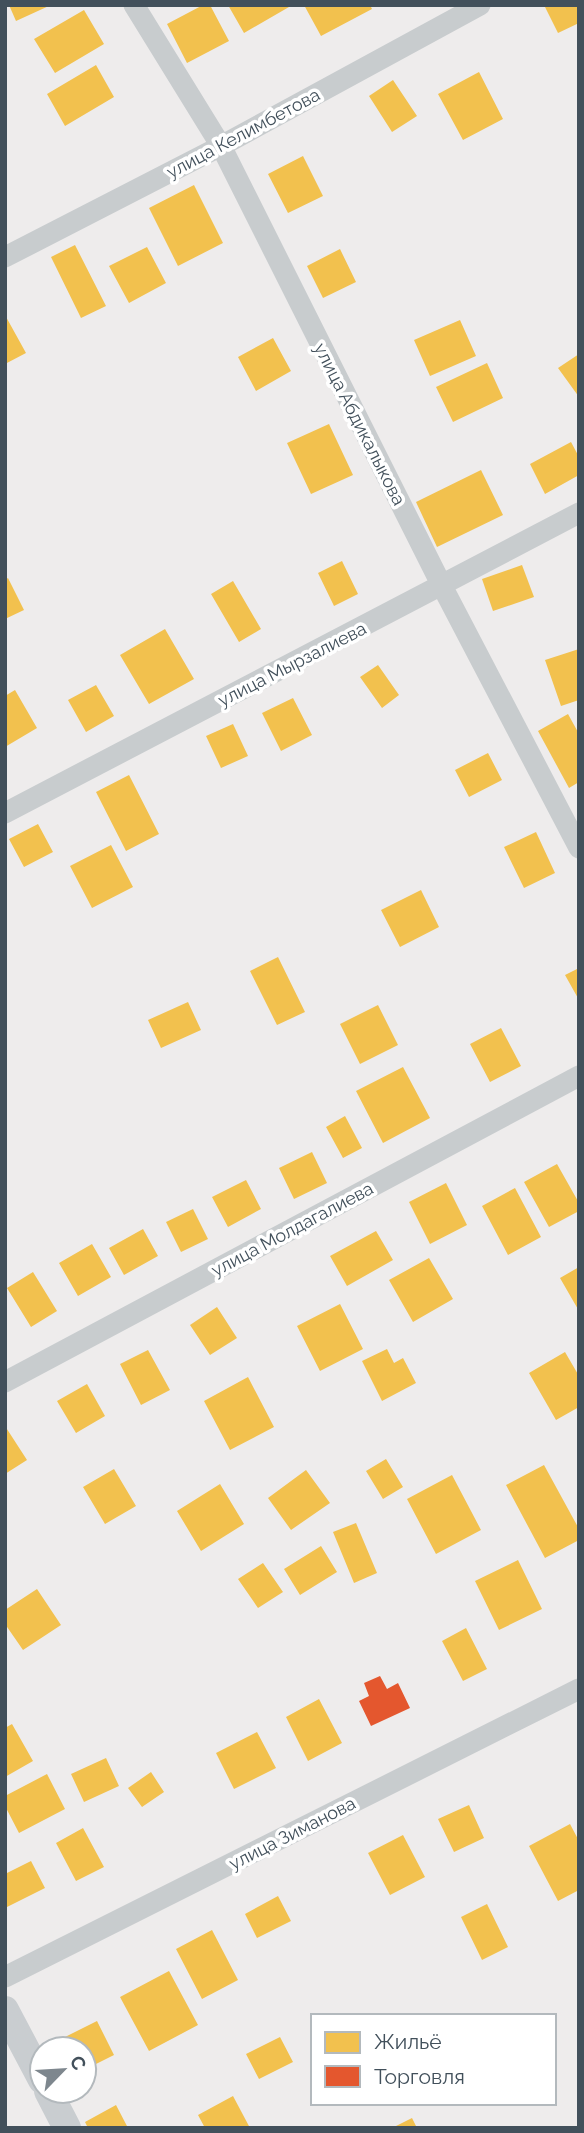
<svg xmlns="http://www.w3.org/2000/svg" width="584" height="2133" font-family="Raleway,sans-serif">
  <rect width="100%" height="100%" fill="#eeecec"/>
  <path fill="#f2c14e" d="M 9,5 L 51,5 L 16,21 Z
    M 203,5 L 210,5 L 229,41 L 187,63 L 167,24 Z
    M 228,5 L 288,5 L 289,7 L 244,33 Z
    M 304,5 L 370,5 L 372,9 L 321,36 Z
    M 544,5 L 579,5 L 579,23 L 558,33 Z
    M 84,10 L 104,44 L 55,73 L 34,39 Z
    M 96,65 L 114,97 L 65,126 L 47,94 Z
    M 479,72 L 503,119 L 463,140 L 438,94 Z
    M 393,80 L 417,116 L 392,132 L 369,96 Z
    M 303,156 L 323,196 L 288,213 L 268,174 Z
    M 194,185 L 223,243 L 178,266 L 149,208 Z
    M 75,245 L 106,306 L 81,318 L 51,257 Z
    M 147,247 L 166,283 L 129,303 L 109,266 Z
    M 340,249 L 356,282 L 323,298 L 307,266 Z
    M 5,315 L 26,353 L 5,364 Z
    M 460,320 L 476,356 L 430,376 L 414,340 Z
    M 273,338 L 291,371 L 256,391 L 238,357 Z
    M 579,354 L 579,397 L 558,368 Z
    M 487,363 L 503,398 L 453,422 L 436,387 Z
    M 329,424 L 353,475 L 311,494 L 287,443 Z
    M 571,442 L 579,457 L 579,475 L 545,494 L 530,464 Z
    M 481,470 L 503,515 L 437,547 L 416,502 Z
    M 342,561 L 358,594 L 334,606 L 318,573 Z
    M 522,565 L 534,597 L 493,611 L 482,579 Z
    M 8,578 L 24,610 L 5,619 L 5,580 Z
    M 233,581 L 261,629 L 239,642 L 211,594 Z
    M 165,629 L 194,679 L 149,704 L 120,655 Z
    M 579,649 L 579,700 L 561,706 L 545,660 Z
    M 378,665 L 399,695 L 382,708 L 360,677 Z
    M 96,685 L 114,716 L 86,732 L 68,700 Z
    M 15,690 L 37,728 L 5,747 L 5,696 Z
    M 293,698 L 312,735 L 281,751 L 262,713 Z
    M 568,714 L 579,734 L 579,782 L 569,788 L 538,731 Z
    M 233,724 L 248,756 L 221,768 L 206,736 Z
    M 488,753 L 502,780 L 469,797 L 455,770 Z
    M 129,775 L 159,834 L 126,851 L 96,792 Z
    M 38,824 L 53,852 L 24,867 L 9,839 Z
    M 536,832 L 555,873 L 524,888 L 504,847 Z
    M 111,845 L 133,887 L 92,908 L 70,866 Z
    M 421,890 L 439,927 L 400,947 L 381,910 Z
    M 278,957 L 305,1012 L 277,1025 L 250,971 Z
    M 579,968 L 579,1000 L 565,975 Z
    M 188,1002 L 201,1030 L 161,1048 L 148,1020 Z
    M 378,1005 L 398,1045 L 360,1064 L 340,1024 Z
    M 501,1028 L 521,1066 L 490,1082 L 470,1044 Z
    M 403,1067 L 430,1118 L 383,1143 L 356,1091 Z
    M 345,1116 L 362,1148 L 343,1158 L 326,1127 Z
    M 312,1152 L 327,1183 L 294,1199 L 279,1168 Z
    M 557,1164 L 579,1203 L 579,1211 L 549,1227 L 524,1182 Z
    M 246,1180 L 261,1209 L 228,1227 L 212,1197 Z
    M 446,1183 L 467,1225 L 430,1244 L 409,1202 Z
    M 515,1188 L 541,1237 L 508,1255 L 482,1206 Z
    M 193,1209 L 208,1239 L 181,1252 L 166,1222 Z
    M 143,1229 L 158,1256 L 124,1275 L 109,1248 Z
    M 376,1231 L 393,1260 L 347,1286 L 330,1256 Z
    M 92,1244 L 111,1277 L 78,1296 L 59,1263 Z
    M 429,1258 L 453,1299 L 413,1322 L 389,1280 Z
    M 579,1267 L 579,1311 L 560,1278 Z
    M 33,1272 L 57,1311 L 31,1327 L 7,1288 Z
    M 340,1304 L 363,1349 L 320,1371 L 297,1326 Z
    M 217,1307 L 237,1338 L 210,1355 L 190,1325 Z
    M 387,1349 L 394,1363 L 403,1358 L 416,1383 L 382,1401 L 362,1361 Z
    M 148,1350 L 170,1390 L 141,1405 L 120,1364 Z
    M 565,1352 L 579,1376 L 579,1407 L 556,1420 L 529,1373 Z
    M 248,1377 L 274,1427 L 230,1450 L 204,1401 Z
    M 87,1384 L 105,1416 L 76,1433 L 57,1401 Z
    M 5,1426 L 27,1460 L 5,1474 Z
    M 386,1459 L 403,1487 L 383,1499 L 366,1471 Z
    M 544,1465 L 579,1529 L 579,1540 L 545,1558 L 506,1485 Z
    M 114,1469 L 136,1506 L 105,1524 L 83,1487 Z
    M 306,1470 L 330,1503 L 291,1530 L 268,1498 Z
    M 452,1475 L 481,1530 L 436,1554 L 407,1499 Z
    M 220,1484 L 244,1524 L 201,1551 L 177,1511 Z
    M 356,1523 L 377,1573 L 354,1583 L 333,1532 Z
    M 321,1546 L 337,1572 L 300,1595 L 284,1569 Z
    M 518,1560 L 542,1609 L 499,1630 L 475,1581 Z
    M 263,1563 L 283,1592 L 258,1608 L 238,1579 Z
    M 37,1589 L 61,1625 L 23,1650 L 5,1624 L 5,1610 Z
    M 466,1628 L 487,1669 L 463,1681 L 442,1641 Z
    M 319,1699 L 342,1743 L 308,1761 L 286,1717 Z
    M 12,1724 L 33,1761 L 5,1777 L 5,1728 Z
    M 257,1732 L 276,1768 L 234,1789 L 216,1753 Z
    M 106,1758 L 119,1786 L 84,1802 L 71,1774 Z
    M 151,1772 L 164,1792 L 142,1807 L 128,1788 Z
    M 47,1774 L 65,1809 L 19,1833 L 5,1806 L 5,1796 Z
    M 469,1805 L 484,1838 L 454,1852 L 438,1819 Z
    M 570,1824 L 579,1841 L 579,1890 L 558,1901 L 529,1846 Z
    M 83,1828 L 104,1867 L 76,1881 L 56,1843 Z
    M 403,1835 L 425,1877 L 390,1895 L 368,1853 Z
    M 31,1861 L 45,1888 L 5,1908 L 5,1874 Z
    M 278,1896 L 291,1921 L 257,1938 L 245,1914 Z
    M 487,1904 L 508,1947 L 482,1960 L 461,1917 Z
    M 212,1930 L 238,1980 L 202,1999 L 176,1949 Z
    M 169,1971 L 198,2025 L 149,2051 L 120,1997 Z
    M 97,2021 L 114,2055 L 84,2070 L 84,2049 L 61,2049 L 57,2041 Z
    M 280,2037 L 293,2062 L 259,2079 L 246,2054 Z
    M 233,2096 L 250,2128 L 205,2128 L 198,2115 Z
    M 116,2105 L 128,2128 L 88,2128 L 85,2122 Z
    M 412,2118 L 417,2128 L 392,2128 Z"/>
  <path fill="#e4572e" d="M 380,1676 L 387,1689 L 398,1683 L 410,1708 L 371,1726 L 359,1701 L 369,1696 L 364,1683 Z"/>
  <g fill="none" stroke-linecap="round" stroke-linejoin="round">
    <path stroke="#c8ccce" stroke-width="21" d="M 134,5 L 221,146 L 442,586 L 579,848
      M 5,257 L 221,146 L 480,5
      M 5,813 L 579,513
      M 5,1382 L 579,1076
      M 5,1977 L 579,1689"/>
    <path stroke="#c9cdd0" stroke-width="28" d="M 5,2010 L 42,2080
      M 48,2091 L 67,2128"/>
  </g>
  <g text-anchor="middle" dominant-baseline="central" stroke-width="7" stroke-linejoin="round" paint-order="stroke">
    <g font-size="18" fill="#42505b" stroke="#fff">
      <text transform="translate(243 133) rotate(-28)">улица Келимбетова</text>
      <text transform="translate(360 424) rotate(63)">улица Абдикалыкова</text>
      <text transform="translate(292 664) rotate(-27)">улица Мырзалиева</text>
      <text transform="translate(292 1229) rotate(-28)">улица Молдагалиева</text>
      <text transform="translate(292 1833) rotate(-27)">улица Зиманова</text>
    </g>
  </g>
  <rect width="584" height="2133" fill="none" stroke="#42505b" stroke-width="14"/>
  <rect x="311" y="2014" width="245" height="91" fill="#ffffff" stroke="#b3b9bd" stroke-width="2"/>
  <rect x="325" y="2032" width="35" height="21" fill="#f2c14e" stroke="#b3b9bd" stroke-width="2"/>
  <text x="374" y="2049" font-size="21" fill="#42505b">Жильё</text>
  <rect x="325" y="2066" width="35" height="21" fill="#e4572e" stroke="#b3b9bd" stroke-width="2"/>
  <text x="374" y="2084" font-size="21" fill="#42505b">Торговля</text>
  <g transform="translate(63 2070) rotate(65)"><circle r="33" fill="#ffffff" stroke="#b3b9bd" stroke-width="2"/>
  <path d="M0-5L12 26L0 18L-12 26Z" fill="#7e878e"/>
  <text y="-10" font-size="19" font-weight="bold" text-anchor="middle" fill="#42505b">С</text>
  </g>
</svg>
